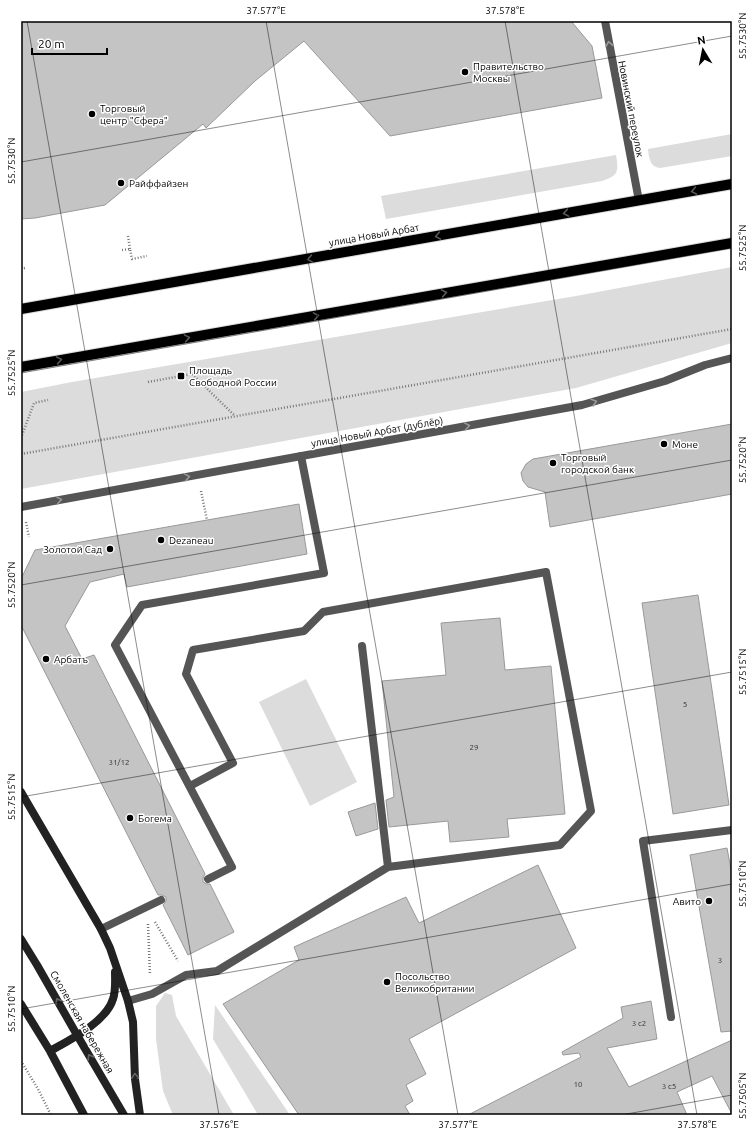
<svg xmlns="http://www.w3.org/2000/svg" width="753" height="1136" font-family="Ubuntu,sans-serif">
  <rect width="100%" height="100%" fill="#fff"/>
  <path fill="#dcdcdc" d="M 732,134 L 732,156 L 660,168 C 650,167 649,158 648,149 Z
    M 616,155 C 619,172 618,176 602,181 L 386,219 L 381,196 Z
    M 732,267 L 732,343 L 576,388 L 21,489 L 21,392 L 72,382 L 576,296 Z
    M 306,679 L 357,782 L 310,806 L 259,702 Z
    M 165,993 L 172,995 L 176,1016 L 234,1115 L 173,1115 L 163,1091 L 156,1039 L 156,1006 Z
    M 215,1005 L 290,1115 L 258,1115 L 213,1039 Z"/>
  <path fill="#c4c4c4" stroke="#999" d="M 21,21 L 571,21 L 592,46 L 602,98 L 390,136 L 304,41 L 255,81 L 206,128 L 203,124 L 105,205 L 35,218 L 21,219 Z
    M 732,424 L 732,494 L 550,527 L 545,492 L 528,487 L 523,481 L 521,473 L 526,464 L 533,459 Z
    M 299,504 L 307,554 L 127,587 L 124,574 L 90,582 L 65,626 L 82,659 L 94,655 L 205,874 L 203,878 L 203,882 L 207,884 L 210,884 L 234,932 L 188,955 L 163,905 L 166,901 L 166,897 L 162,895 L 158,895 L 21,625 L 21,579 L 35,550 Z
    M 698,595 L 729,805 L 673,814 L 642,603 Z
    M 500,618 L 505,670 L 551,666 L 565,814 L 507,819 L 509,837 L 450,842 L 448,821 L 389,827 L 386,800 L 394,797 L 382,681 L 446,675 L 441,623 Z
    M 375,803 L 378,829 L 356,836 L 348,812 Z
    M 727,848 L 732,875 L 732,1031 L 721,1032 L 690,855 Z
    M 538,865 L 576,948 L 409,1039 L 426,1074 L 406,1085 L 413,1101 L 405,1106 L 410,1115 L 299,1115 L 223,1004 L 299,960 L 294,947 L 406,897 L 419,923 Z
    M 651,1001 L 657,1039 L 607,1048 L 629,1087 L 732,1040 L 732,1114 L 712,1076 L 677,1092 L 687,1115 L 468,1115 L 581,1057 L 579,1053 L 563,1055 L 562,1052 L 623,1018 L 621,1007 Z"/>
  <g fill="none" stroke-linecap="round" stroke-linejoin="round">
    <g stroke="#dbdbdb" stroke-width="12">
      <path id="primary" d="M 21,309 L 732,184
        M 21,367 L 732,243"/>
    </g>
    <path stroke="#777" stroke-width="2.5" stroke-dasharray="1 2" stroke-linecap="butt" d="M 128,236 L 130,249
      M 122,250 L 130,249 L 132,259 L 147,256
      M 21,269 L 25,268
      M 148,382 L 192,374 L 234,415
      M 21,438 L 34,403 L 48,400
      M 21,454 L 732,329
      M 201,491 L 207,520
      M 26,522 L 29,537
      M 155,922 L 178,961
      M 148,924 L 150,975
      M 21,1061 L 38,1089 L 51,1115"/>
    <path stroke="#555" stroke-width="8" d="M 362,646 L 388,867
      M 208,879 L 232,867 L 115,645 L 142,605 L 324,573 L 301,456
      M 101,929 L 161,900
      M 128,1001 L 152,994 L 186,975 L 217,971 L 388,867 L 560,845 L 591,811 L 546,572 L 323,612 L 304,631 L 193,650 L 186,674 L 233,763 L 190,786
      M 671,1017 L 643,841 L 732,830"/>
    <path stroke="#555" stroke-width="8" d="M 605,21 L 639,201
      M 21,507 L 582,405 L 665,381 L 705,365 L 732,358"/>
    <path stroke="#222" stroke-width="8" d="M 21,792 L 101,929 L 110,948 L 128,1001 L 133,1022 L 135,1079 L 140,1115
      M 21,939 L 37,965 L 77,1035 L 124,1115
      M 21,1004 L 50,1051 L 84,1115
      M 50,1051 C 70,1040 106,1022 113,999 C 116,990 115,981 115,972"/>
    <use href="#primary" stroke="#000" stroke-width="10"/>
  </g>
  <defs><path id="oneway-chevron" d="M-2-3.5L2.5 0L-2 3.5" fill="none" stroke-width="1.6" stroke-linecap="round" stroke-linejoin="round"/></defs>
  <g stroke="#999">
    <use href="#oneway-chevron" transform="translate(609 44) rotate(-100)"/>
    <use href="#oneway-chevron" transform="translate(594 402) rotate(-16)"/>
    <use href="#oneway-chevron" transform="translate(467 426) rotate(-10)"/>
    <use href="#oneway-chevron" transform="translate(187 477) rotate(-10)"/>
    <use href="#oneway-chevron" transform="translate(59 500) rotate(-10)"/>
  </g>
  <g stroke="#595959">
    <use href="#oneway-chevron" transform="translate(694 191) rotate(170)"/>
    <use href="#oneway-chevron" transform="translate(566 213) rotate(170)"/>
    <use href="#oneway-chevron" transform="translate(438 236) rotate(170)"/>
    <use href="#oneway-chevron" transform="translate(310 259) rotate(170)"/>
    <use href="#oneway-chevron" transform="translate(444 293) rotate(-10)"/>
    <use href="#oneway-chevron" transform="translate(316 316) rotate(-10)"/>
    <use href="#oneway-chevron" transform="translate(187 338) rotate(-10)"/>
    <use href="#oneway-chevron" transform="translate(59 360) rotate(-10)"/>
  </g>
  <g stroke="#646464">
    <use href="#oneway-chevron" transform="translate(58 1001) rotate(-119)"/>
    <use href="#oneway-chevron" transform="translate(90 1057) rotate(-121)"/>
    <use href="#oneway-chevron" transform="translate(135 1076) rotate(-94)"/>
  </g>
  <path fill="none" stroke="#000" stroke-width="1" stroke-opacity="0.45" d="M 27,21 L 219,1115M 266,21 L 458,1115M 505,21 L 697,1115M 21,162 L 732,36M 21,373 L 732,248M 21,585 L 732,460M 21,797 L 732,672M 21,1009 L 732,884M 621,1115 L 732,1095"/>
  <g fill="#000" stroke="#fff" stroke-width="1.5">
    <circle cx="465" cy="72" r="4"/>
    <circle cx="92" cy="114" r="4"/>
    <circle cx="121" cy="183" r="4"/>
    <rect x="177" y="372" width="8" height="8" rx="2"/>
    <circle cx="664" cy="444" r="4"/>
    <circle cx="553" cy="463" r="4"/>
    <circle cx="161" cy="540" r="4"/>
    <circle cx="110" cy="549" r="4"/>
    <circle cx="46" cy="659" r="4"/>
    <circle cx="130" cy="818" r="4"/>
    <circle cx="709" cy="901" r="4"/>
    <circle cx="387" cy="982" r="4"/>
  </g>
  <g text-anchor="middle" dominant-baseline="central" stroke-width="3" stroke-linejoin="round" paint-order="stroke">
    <g font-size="8" fill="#313131">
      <text x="685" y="704">5</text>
      <text x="474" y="747">29</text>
      <text x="119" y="762">31/12</text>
      <text x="720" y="960">3</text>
      <text x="639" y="1023">3 с2</text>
      <text x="578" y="1084">10</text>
      <text x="669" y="1086">3 с5</text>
    </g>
    <g font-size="10" fill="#000" stroke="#fff" text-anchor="start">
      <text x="473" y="66">Правительство<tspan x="473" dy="12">Москвы</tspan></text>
      <text x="100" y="108">Торговый<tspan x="100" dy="12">центр "Сфера"</tspan></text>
      <text x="129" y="183">Райффайзен</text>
      <text x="189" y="370">Площадь<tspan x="189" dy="12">Свободной России</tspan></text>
      <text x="672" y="444">Моне</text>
      <text x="561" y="457">Торговый<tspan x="561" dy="12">городской банк</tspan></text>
      <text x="169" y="540">Dezaneau</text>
      <text x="102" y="549" text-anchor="end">Золотой Сад</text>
      <text x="54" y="659">Арбатъ</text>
      <text x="138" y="818">Богема</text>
      <text x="701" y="901" text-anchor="end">Авито</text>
      <text x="395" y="976">Посольство<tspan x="395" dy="12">Великобритании</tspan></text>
    </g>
    <g font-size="10" fill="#000" stroke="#fff">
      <text transform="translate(631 109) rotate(79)">Новинский переулок</text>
      <text transform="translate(374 235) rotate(-10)">улица Новый Арбат</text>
      <text transform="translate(377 432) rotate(-10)">улица Новый Арбат (дублёр)</text>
      <text transform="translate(82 1022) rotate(60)">Смоленская набережная</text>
    </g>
  </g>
  <rect width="753" height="1136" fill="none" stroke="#ffffff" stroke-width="44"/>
  <g transform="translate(703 50) rotate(350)" stroke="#ffffff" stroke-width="3" paint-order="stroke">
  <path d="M0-3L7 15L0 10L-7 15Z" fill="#000000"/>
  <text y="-6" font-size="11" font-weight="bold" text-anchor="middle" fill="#000000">N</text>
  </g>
  <path d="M32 48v6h75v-6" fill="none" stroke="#000000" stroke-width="2"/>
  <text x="38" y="48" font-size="12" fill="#000000" stroke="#ffffff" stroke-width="3" paint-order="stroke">20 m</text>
  <rect x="22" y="22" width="709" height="1092" fill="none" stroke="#000" stroke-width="1.5"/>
  <g font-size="10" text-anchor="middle" fill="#000">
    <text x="266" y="14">37.577°E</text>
    <text x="505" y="14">37.578°E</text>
    <text transform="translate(742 36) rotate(-90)" y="4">55.7530°N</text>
    <text transform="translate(11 161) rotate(-90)" y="4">55.7530°N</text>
    <text transform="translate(742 248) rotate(-90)" y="4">55.7525°N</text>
    <text transform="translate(11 373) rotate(-90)" y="4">55.7525°N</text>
    <text transform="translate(742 460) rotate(-90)" y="4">55.7520°N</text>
    <text transform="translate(11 585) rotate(-90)" y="4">55.7520°N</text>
    <text transform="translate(742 672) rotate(-90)" y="4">55.7515°N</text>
    <text transform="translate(11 797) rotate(-90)" y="4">55.7515°N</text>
    <text transform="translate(742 884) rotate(-90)" y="4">55.7510°N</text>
    <text transform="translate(11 1009) rotate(-90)" y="4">55.7510°N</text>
    <text transform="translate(742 1096) rotate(-90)" y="4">55.7505°N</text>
    <text x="219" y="1128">37.576°E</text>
    <text x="458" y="1128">37.577°E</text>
    <text x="697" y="1128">37.578°E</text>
  </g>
</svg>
